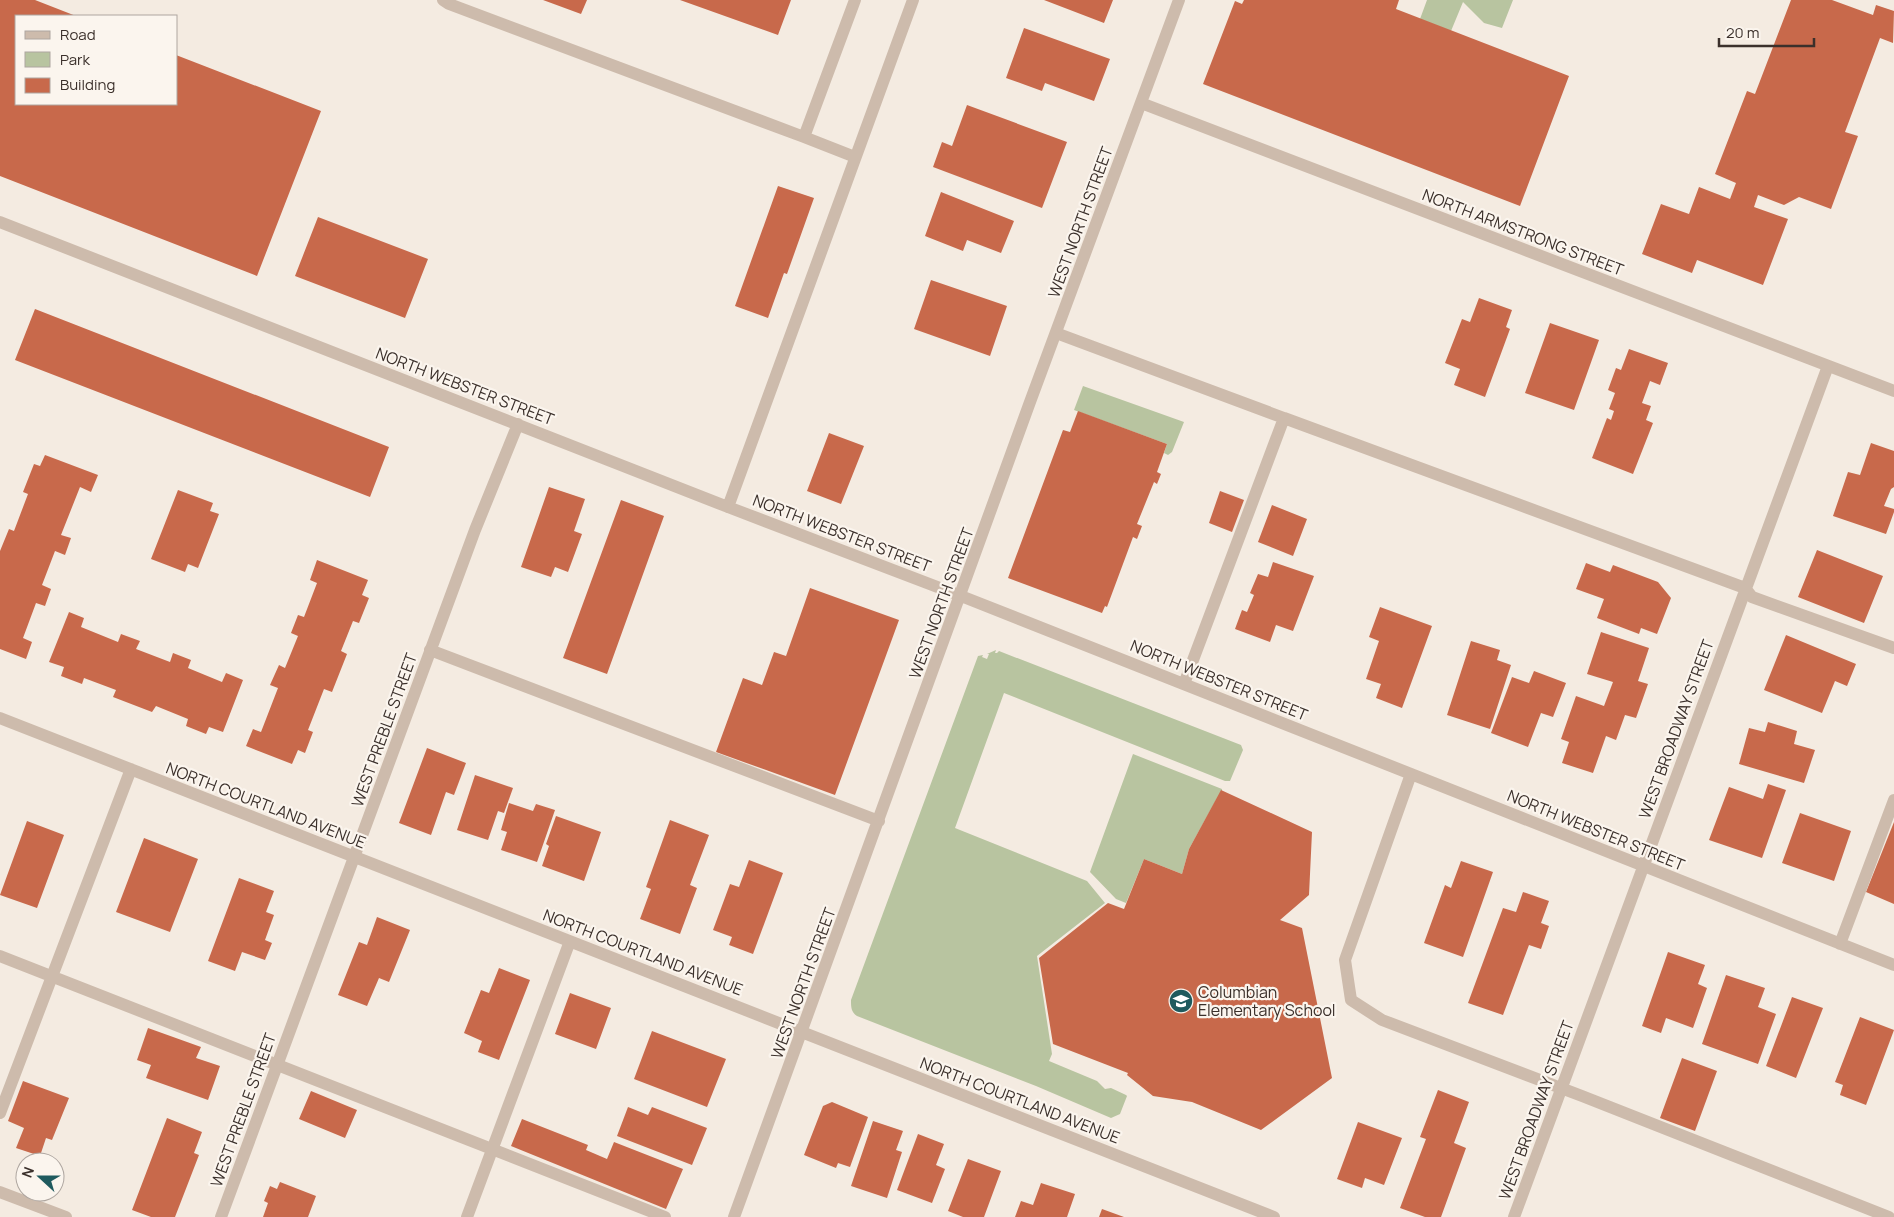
<svg xmlns="http://www.w3.org/2000/svg" width="1894" height="1217" font-family="Manrope,sans-serif">
  <rect width="100%" height="100%" fill="#f4ebe1"/>
  <path fill="#b8c4a0" d="M 1427,0 L 1513,0 L 1502,28 L 1484,23 L 1463,2 L 1451,31 L 1420,19 Z
    M 1083,386 L 1184,422 L 1172,452 L 1168,455 L 1164,453 L 1167,444 L 1074,410 Z
    M 996,650 L 995,653 L 997,653 L 999,651 L 1241,745 L 1243,750 L 1230,781 L 1225,781 L 1004,693 L 955,828 L 1087,881 L 1105,903 L 1037,956 L 1052,1054 L 1049,1061 L 1097,1081 L 1105,1089 L 1111,1088 L 1126,1095 L 1127,1096 L 1120,1114 L 1111,1118 L 1036,1086 L 857,1016 C 851,1012 851,1007 851,1000 L 978,656 L 983,655 L 982,657 L 987,659 L 989,654 L 987,654 Z
    M 1133,754 L 1222,789 L 1222,791 L 1221,791 L 1189,849 L 1182,874 L 1144,859 L 1126,903 L 1116,899 L 1090,872 Z"/>
  <path fill="#c8694b" d="M 0,0 L 35,0 L 76,16 L 16,16 L 16,104 L 176,104 L 176,55 L 321,111 L 257,276 L 0,176 Z
    M 543,0 L 587,0 L 581,14 Z
    M 680,0 L 791,0 L 778,35 Z
    M 1044,0 L 1113,0 L 1104,23 Z
    M 1244,0 L 1399,0 L 1396,9 L 1569,76 L 1520,206 L 1203,84 L 1235,1 L 1242,4 Z
    M 1791,0 L 1832,0 L 1873,15 L 1876,5 L 1894,11 L 1893,43 L 1880,38 L 1845,132 L 1858,136 L 1831,209 L 1799,197 L 1784,205 L 1758,195 L 1754,207 L 1788,219 L 1763,285 L 1697,260 L 1692,273 L 1642,254 L 1661,204 L 1689,214 L 1699,187 L 1730,199 L 1736,183 L 1715,174 L 1747,91 L 1755,94 Z
    M 1024,28 L 1110,59 L 1094,101 L 1045,83 L 1042,91 L 1006,78 Z
    M 967,105 L 1067,142 L 1042,208 L 933,167 L 942,142 L 952,146 Z
    M 778,186 L 814,198 L 787,274 L 784,273 L 768,318 L 735,306 Z
    M 941,192 L 1014,221 L 1001,253 L 967,240 L 963,251 L 925,236 Z
    M 318,217 L 428,259 L 405,318 L 295,276 Z
    M 931,280 L 1007,306 L 990,356 L 914,329 Z
    M 1479,298 L 1512,310 L 1506,327 L 1510,329 L 1485,397 L 1454,385 L 1460,369 L 1445,363 L 1462,319 L 1470,322 Z
    M 35,309 L 389,447 L 370,497 L 15,360 Z
    M 1550,323 L 1599,340 L 1574,410 L 1525,393 Z
    M 1629,349 L 1668,363 L 1660,385 L 1650,381 L 1642,403 L 1651,406 L 1646,420 L 1653,423 L 1633,474 L 1592,458 L 1607,418 L 1611,420 L 1614,411 L 1609,409 L 1615,393 L 1608,390 L 1616,368 L 1621,370 Z
    M 1078,411 L 1167,444 L 1157,472 L 1161,474 L 1157,484 L 1154,482 L 1137,524 L 1142,526 L 1137,539 L 1133,537 L 1107,607 L 1105,606 L 1102,613 L 1008,578 L 1063,430 L 1070,432 Z
    M 829,433 L 864,446 L 841,504 L 807,491 Z
    M 1871,443 L 1894,451 L 1894,487 L 1891,489 L 1884,506 L 1894,509 L 1894,512 L 1886,534 L 1833,516 L 1848,472 L 1860,475 Z
    M 45,455 L 98,475 L 91,492 L 80,487 L 61,535 L 71,538 L 65,555 L 55,551 L 42,585 L 51,589 L 45,606 L 36,603 L 23,638 L 32,642 L 26,659 L 0,649 L 0,551 L 9,529 L 14,531 L 28,494 L 23,492 L 34,464 L 40,466 Z
    M 549,487 L 585,499 L 574,531 L 582,534 L 568,572 L 555,567 L 551,577 L 521,567 Z
    M 178,490 L 213,503 L 210,511 L 219,514 L 198,568 L 188,564 L 185,572 L 151,559 Z
    M 1220,491 L 1244,500 L 1232,532 L 1209,523 Z
    M 621,500 L 664,516 L 607,674 L 563,658 Z
    M 1272,505 L 1307,519 L 1293,556 L 1258,542 Z
    M 1817,550 L 1883,576 L 1864,623 L 1798,597 Z
    M 317,560 L 368,580 L 362,595 L 369,598 L 359,623 L 353,621 L 341,651 L 347,654 L 332,692 L 324,689 L 308,730 L 313,732 L 305,753 L 298,750 L 292,764 L 246,746 L 253,729 L 261,732 L 278,688 L 270,685 L 279,665 L 285,668 L 298,636 L 291,633 L 298,615 L 304,617 L 317,583 L 310,580 Z
    M 1273,562 L 1314,576 L 1293,631 L 1276,625 L 1270,642 L 1235,629 L 1242,610 L 1247,612 L 1254,595 L 1250,593 L 1258,574 L 1268,577 Z
    M 1586,563 L 1610,572 L 1613,565 L 1658,582 L 1671,598 L 1657,634 L 1641,628 L 1639,634 L 1597,618 L 1604,599 L 1576,589 Z
    M 810,588 L 899,620 L 835,795 L 716,752 L 743,678 L 762,685 L 774,652 L 786,656 Z
    M 1380,607 L 1432,626 L 1402,708 L 1376,698 L 1381,684 L 1366,679 L 1379,641 L 1369,637 Z
    M 69,612 L 84,618 L 81,627 L 118,642 L 121,634 L 140,641 L 136,649 L 170,662 L 173,653 L 191,660 L 188,668 L 222,682 L 226,673 L 243,680 L 223,732 L 209,727 L 206,734 L 186,726 L 188,719 L 156,706 L 152,712 L 113,697 L 116,690 L 84,678 L 82,684 L 61,676 L 64,667 L 49,662 Z
    M 1601,632 L 1649,648 L 1638,681 L 1648,684 L 1636,718 L 1625,715 L 1616,740 L 1606,736 L 1593,773 L 1562,763 L 1569,742 L 1561,739 L 1576,696 L 1604,706 L 1613,682 L 1587,674 Z
    M 1786,635 L 1856,664 L 1847,686 L 1835,681 L 1822,713 L 1764,690 Z
    M 1471,641 L 1500,650 L 1497,660 L 1511,665 L 1490,729 L 1447,715 Z
    M 1534,671 L 1566,683 L 1553,717 L 1541,713 L 1528,747 L 1491,733 L 1512,677 L 1529,683 Z
    M 1768,722 L 1797,731 L 1794,744 L 1815,750 L 1804,783 L 1739,764 L 1749,728 L 1765,732 Z
    M 427,748 L 466,763 L 454,795 L 446,792 L 431,835 L 399,823 Z
    M 475,775 L 513,788 L 504,813 L 498,811 L 488,840 L 457,830 Z
    M 1768,784 L 1786,790 L 1762,858 L 1709,840 L 1729,787 L 1763,799 Z
    M 1221,790 L 1312,832 L 1309,895 L 1280,920 L 1302,928 L 1332,1078 L 1261,1130 L 1192,1102 L 1153,1096 L 1127,1075 L 1128,1073 L 1053,1044 L 1039,958 L 1108,903 L 1124,909 L 1144,859 L 1182,874 L 1189,849 Z
    M 509,803 L 533,811 L 536,804 L 555,810 L 537,862 L 501,850 L 507,832 L 501,830 Z
    M 1800,813 L 1851,831 L 1834,881 L 1782,863 Z
    M 556,816 L 601,832 L 584,881 L 542,866 L 549,846 L 546,844 Z
    M 670,820 L 709,835 L 690,885 L 697,888 L 680,934 L 640,919 L 651,889 L 646,887 Z
    M 27,821 L 64,835 L 37,908 L 0,895 Z
    M 1894,822 L 1894,904 L 1866,892 Z
    M 144,838 L 198,859 L 170,932 L 116,912 Z
    M 749,860 L 783,873 L 753,954 L 729,945 L 732,937 L 713,930 L 730,884 L 739,887 Z
    M 1461,861 L 1493,872 L 1463,957 L 1424,943 L 1445,885 L 1451,888 Z
    M 239,878 L 274,891 L 266,912 L 274,915 L 265,940 L 272,943 L 265,960 L 242,952 L 235,971 L 208,961 Z
    M 1523,892 L 1549,901 L 1541,923 L 1549,926 L 1541,949 L 1529,945 L 1503,1015 L 1468,1003 L 1503,908 L 1516,912 Z
    M 377,917 L 410,930 L 389,982 L 379,978 L 367,1006 L 338,995 L 359,942 L 367,945 Z
    M 1668,952 L 1705,965 L 1698,984 L 1707,988 L 1693,1028 L 1666,1018 L 1661,1033 L 1642,1026 Z
    M 499,968 L 530,980 L 499,1060 L 478,1052 L 482,1041 L 464,1033 L 481,990 L 489,993 Z
    M 1726,975 L 1765,988 L 1758,1007 L 1776,1014 L 1758,1064 L 1702,1044 Z
    M 570,993 L 611,1008 L 596,1049 L 555,1034 Z
    M 1792,997 L 1823,1008 L 1796,1078 L 1766,1066 Z
    M 1860,1017 L 1894,1030 L 1866,1105 L 1840,1095 L 1843,1085 L 1835,1082 Z
    M 148,1028 L 201,1047 L 196,1058 L 220,1066 L 208,1100 L 146,1078 L 151,1065 L 137,1060 Z
    M 652,1031 L 726,1059 L 707,1107 L 634,1079 Z
    M 1682,1058 L 1717,1071 L 1695,1131 L 1660,1118 Z
    M 23,1081 L 69,1098 L 52,1140 L 46,1138 L 40,1156 L 16,1148 L 24,1128 L 8,1121 Z
    M 1438,1090 L 1469,1102 L 1454,1143 L 1466,1148 L 1441,1217 L 1425,1217 L 1400,1208 L 1426,1139 L 1420,1137 Z
    M 311,1091 L 357,1110 L 345,1138 L 299,1119 Z
    M 832,1102 L 868,1117 L 850,1167 L 838,1163 L 836,1168 L 804,1155 L 823,1106 Z
    M 628,1107 L 648,1115 L 652,1107 L 707,1128 L 692,1165 L 617,1136 Z
    M 167,1118 L 202,1132 L 194,1153 L 199,1155 L 175,1217 L 151,1217 L 132,1210 Z
    M 522,1119 L 588,1145 L 586,1150 L 607,1159 L 614,1142 L 683,1169 L 666,1209 L 511,1146 Z
    M 873,1121 L 903,1131 L 896,1150 L 902,1152 L 887,1198 L 851,1186 Z
    M 1358,1122 L 1402,1138 L 1384,1185 L 1365,1178 L 1362,1188 L 1337,1179 Z
    M 918,1134 L 944,1144 L 936,1165 L 945,1169 L 932,1203 L 897,1190 Z
    M 968,1159 L 1001,1171 L 984,1217 L 963,1217 L 948,1211 Z
    M 280,1182 L 316,1196 L 308,1217 L 263,1217 L 268,1203 L 264,1201 L 270,1186 L 277,1189 Z
    M 1041,1183 L 1075,1194 L 1067,1217 L 1015,1217 L 1021,1201 L 1033,1205 Z
    M 1102,1209 L 1124,1217 L 1099,1217 Z"/>
  <g fill="none" stroke-linecap="round" stroke-linejoin="round">
    <path stroke="#cdbbac" stroke-width="12" d="M 443,0 L 449,4 L 804,137 L 855,0
      M 1141,103 L 1894,391
      M 804,137 L 855,157
      M 0,222 L 728,507 L 961,596 L 1894,965
      M 1056,333 L 1284,418
      M 728,507 L 913,0
      M 430,650 L 879,821
      M 1184,684 L 1284,418 L 1745,588 L 1752,597 L 1894,648
      M 0,718 L 1274,1217
      M 1411,774 L 1345,960 L 1351,1000 L 1382,1020 L 1582,1096 L 1889,1217
      M 1840,944 L 1894,800
      M 0,956 L 665,1217
      M 0,1113 L 131,769
      M 0,1192 L 66,1217
      M 221,1217 L 475,530 L 518,424
      M 467,1217 L 570,941
      M 734,1217 L 1030,402 L 1179,0
      M 1514,1217 L 1828,366"/>
  </g>
  <defs>
    <g id="school-disc" transform="scale(1.25)"><circle r="9.5" fill="#1f5a5e" stroke="#fbf5ee"/><path d="M0-5L7-2L0 1L-7-2ZM-4 1L0 2.5L4 1V4Q0 6-4 4Z" fill="#fff"/></g>
  </defs>
  <g fill-rule="evenodd">
    <use href="#school-disc" x="1181" y="1001"/>
  </g>
  <g text-anchor="middle" dominant-baseline="central" stroke-width="4.5" stroke-linejoin="round" paint-order="stroke">
    <g font-size="16" fill="#3b302b" stroke="#fbf5ee">
      <text transform="translate(1080 222) rotate(-70)">WEST NORTH STREET</text>
      <text transform="translate(1523 232) rotate(21)">NORTH ARMSTRONG STREET</text>
      <text transform="translate(465 386) rotate(21)">NORTH WEBSTER STREET</text>
      <text transform="translate(842 533) rotate(21)">NORTH WEBSTER STREET</text>
      <text transform="translate(941 603) rotate(-70)">WEST NORTH STREET</text>
      <text transform="translate(1219 680) rotate(22)">NORTH WEBSTER STREET</text>
      <text transform="translate(1676 729) rotate(-70)">WEST BROADWAY STREET</text>
      <text transform="translate(384 730) rotate(-70)">WEST PREBLE STREET</text>
      <text transform="translate(266 805) rotate(21)">NORTH COURTLAND AVENUE</text>
      <text transform="translate(1596 830) rotate(22)">NORTH WEBSTER STREET</text>
      <text transform="translate(643 952) rotate(21)">NORTH COURTLAND AVENUE</text>
      <text transform="translate(803 983) rotate(-70)">WEST NORTH STREET</text>
      <text transform="translate(1020 1100) rotate(21)">NORTH COURTLAND AVENUE</text>
      <text transform="translate(243 1110) rotate(-70)">WEST PREBLE STREET</text>
      <text transform="translate(1536 1110) rotate(-70)">WEST BROADWAY STREET</text>
    </g>
    <g font-size="16" fill="#3b302b" stroke="#fbf5ee" text-anchor="start">
      <text x="1198" y="992">Columbian<tspan x="1198" dy="18">Elementary School</tspan></text>
    </g>
  </g>
  <rect x="15" y="15" width="162" height="90" fill="#fbf5ee" stroke="#aea6a0"/>
  <rect x="25" y="31" width="25" height="8" fill="#cdbbac" stroke="#aea6a0"/>
  <text x="60" y="40" font-size="15" fill="#3b302b">Road</text>
  <rect x="25" y="52" width="25" height="15" fill="#b8c4a0" stroke="#aea6a0"/>
  <text x="60" y="65" font-size="15" fill="#3b302b">Park</text>
  <rect x="25" y="78" width="25" height="15" fill="#c8694b" stroke="#aea6a0"/>
  <text x="60" y="90" font-size="15" fill="#3b302b">Building</text>
  <g transform="translate(40 1177) rotate(291)"><circle r="24" fill="#fbf5ee" stroke="#aea6a0"/>
  <path d="M0-4L9 19L0 12L-9 19Z" fill="#1f5a5e"/>
  <text y="-8" font-size="14" font-weight="bold" text-anchor="middle" fill="#3b302b">N</text>
  </g>
  <path d="M1719 38v8h95v-8" fill="none" stroke="#3b302b" stroke-width="2.5"/>
  <text x="1726" y="38" font-size="15" fill="#3b302b" stroke="#fbf5ee" stroke-width="4" paint-order="stroke">20 m</text>
</svg>
